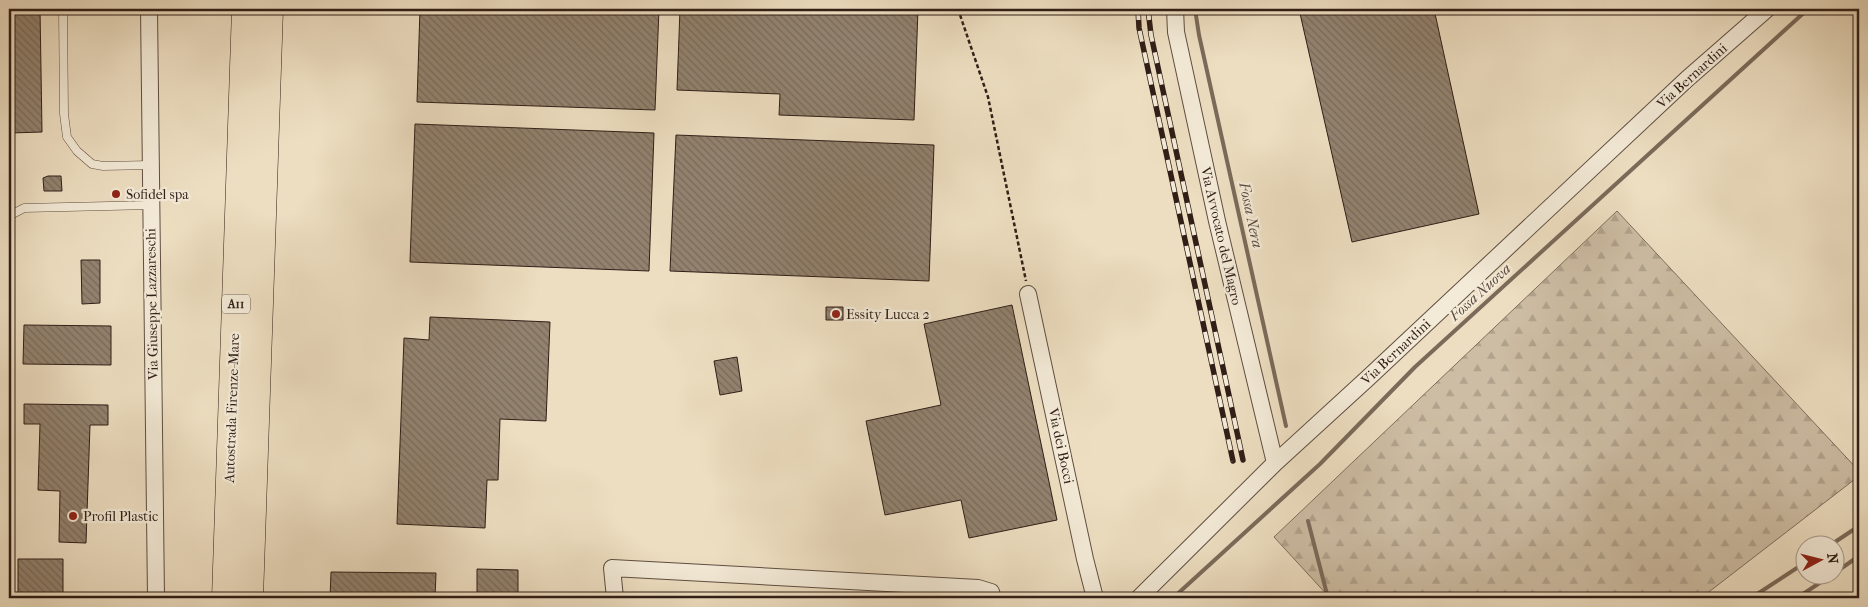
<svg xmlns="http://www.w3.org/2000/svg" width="1868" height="607" font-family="'IM FELL French Canon',serif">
  <defs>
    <pattern id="forest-firs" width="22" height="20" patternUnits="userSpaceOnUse" patternTransform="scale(1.25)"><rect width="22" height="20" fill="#cdbda4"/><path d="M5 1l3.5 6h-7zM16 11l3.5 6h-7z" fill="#b0a28c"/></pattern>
    <pattern id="building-back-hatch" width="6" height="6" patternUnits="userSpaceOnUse" patternTransform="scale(1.25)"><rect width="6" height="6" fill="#92826f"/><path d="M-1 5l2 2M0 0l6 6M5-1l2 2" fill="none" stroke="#786a5a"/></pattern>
  </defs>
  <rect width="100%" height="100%" fill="#eddec1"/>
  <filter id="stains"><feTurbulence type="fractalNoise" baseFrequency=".004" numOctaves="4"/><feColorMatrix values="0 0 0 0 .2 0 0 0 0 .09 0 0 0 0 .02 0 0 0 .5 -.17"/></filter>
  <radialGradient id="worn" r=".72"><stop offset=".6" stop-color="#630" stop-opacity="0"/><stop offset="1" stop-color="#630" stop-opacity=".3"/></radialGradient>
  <path fill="url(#forest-firs)" stroke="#7e6e5e" d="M 1617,211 L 1859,471 L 1859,476 L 1701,598 L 1330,598 L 1274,537 Z"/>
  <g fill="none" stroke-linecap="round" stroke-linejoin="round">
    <path stroke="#7b6a5a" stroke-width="4" d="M 1195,9 L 1199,35 L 1286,426
      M 1308,521 L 1328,598
      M 1832,544 L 1859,526
      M 1836,572 L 1859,556
      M 1173,598 L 1320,464 L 1415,367 L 1808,9
      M 1751,598 L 1806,562
      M 1797,598 L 1833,574"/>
  </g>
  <path fill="url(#building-back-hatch)" stroke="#301e17" d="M 9,9 L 40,9 L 42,132 L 9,133 Z
    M 420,9 L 659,9 L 655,110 L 417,102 Z
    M 680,9 L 918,9 L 914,120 L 779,115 L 780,94 L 677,90 Z
    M 1299,9 L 1434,9 L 1479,214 L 1352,242 Z
    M 415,124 L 654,133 L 649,271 L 410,262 Z
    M 676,135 L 934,145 L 929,281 L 670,271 Z
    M 48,176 L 61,176 L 62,191 L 44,191 L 43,178 Z
    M 81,260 L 100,260 L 100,303 L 82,304 Z
    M 1012,305 L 1057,520 L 969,538 L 961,500 L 885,515 L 866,421 L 941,405 L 924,324 Z
    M 826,307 L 843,307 L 843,320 L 826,320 Z
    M 430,317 L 550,322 L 546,421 L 500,419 L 498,480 L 487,480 L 485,528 L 397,524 L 404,338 L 429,340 Z
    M 24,325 L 111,326 L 111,365 L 23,364 Z
    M 737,357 L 742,391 L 720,395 L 714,361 Z
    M 24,404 L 108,405 L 108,425 L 90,425 L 86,543 L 59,542 L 60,491 L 38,490 L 40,424 L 24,424 Z
    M 18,559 L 63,559 L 63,598 L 18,598 Z
    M 477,569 L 518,570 L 518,598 L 477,598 Z
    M 331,572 L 436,573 L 435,598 L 330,598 Z"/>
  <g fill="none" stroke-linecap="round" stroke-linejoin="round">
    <g stroke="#5f4e42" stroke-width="9">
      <path id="service" d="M 63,9 L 64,114 L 67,137 L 77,151 L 92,164 L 103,166 L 150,165
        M 9,216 L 24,208 L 151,205"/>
    </g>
    <g stroke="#5f4e42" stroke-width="18">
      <path id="minor" d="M 149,9 L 156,598
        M 1175,9 L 1176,32 L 1217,221 L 1275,463
        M 1028,294 L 1085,559 L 1095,598
        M 615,598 L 612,568 L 978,588 L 991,592 L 993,598
        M 1139,598 L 1275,463 L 1368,378 L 1687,79 L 1767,9"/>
    </g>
    <g stroke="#301e17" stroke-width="29">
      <path id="motorway" d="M 226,598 L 246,9
        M 249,598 L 269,9"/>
    </g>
    <path stroke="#301e17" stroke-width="2.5" stroke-dasharray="4 2.5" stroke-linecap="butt" d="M 958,9 L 988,97 L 1026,281"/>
    <use href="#service" stroke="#f3ead7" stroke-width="8"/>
    <use href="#minor" stroke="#f3ead7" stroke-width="16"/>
    <use href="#motorway" stroke="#eddec1" stroke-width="28"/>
    <g stroke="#301e17" stroke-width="5.5">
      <path id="rail" d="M 1138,9 L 1139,28 L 1233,461
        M 1148,9 L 1151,35 L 1243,460"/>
    </g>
    <use href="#rail" stroke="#f3ead7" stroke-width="4" stroke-dasharray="11" stroke-linecap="butt"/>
  </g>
  <g fill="#8f2418" stroke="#f3ead7" stroke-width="2">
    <circle cx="116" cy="194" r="5"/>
    <circle cx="836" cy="314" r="5"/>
    <circle cx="73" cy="516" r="5"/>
  </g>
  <g text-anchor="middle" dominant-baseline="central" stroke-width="4.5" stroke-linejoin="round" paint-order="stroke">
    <rect fill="#f3ead7" stroke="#6a5b51" stroke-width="1" x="222" y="294.5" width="28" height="19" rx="4"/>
    <g font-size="12" font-weight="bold" fill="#301e17">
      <text x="236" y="304">A11</text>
    </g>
    <g font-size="14" fill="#301e17" stroke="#f3ead7">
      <text transform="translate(1692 76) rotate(-42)">Via Bernardini</text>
      <text transform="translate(1221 236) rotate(77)">Via Avvocato del Magro</text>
      <text transform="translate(152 304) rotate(-91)">Via Giuseppe Lazzareschi</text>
      <text transform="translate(1396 352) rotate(-43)">Via Bernardini</text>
      <text transform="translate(232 408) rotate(-88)">Autostrada Firenze-Mare</text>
      <text transform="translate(1061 446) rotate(78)">Via dei Bocci</text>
    </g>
    <g font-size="14" fill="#301e17" stroke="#f3ead7" text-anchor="start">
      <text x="126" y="194">Sofidel spa</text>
      <text x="846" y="314">Essity Lucca 2</text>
      <text x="83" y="516">Profil Plastic</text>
    </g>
    <g font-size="15" font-style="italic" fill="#5c4a3e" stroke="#f3ead7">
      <text transform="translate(1251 215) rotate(78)">Fossa Nera</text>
      <text transform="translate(1480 292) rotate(-42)">Fossa Nuova</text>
    </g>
  </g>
  <rect width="1868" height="607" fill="none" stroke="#eddec1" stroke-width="30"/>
  <rect x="10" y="10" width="1848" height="587" fill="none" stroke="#301e17" stroke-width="2.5"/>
  <rect x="15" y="15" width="1838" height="577" fill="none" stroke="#301e17"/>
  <g transform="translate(1820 560) rotate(83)"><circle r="24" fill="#f3ead7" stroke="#a5988a"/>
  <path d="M0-4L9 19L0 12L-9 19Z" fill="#8f2418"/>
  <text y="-8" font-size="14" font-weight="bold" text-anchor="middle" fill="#301e17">N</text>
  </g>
  <rect width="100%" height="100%" filter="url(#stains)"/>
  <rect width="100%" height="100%" fill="url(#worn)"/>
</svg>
